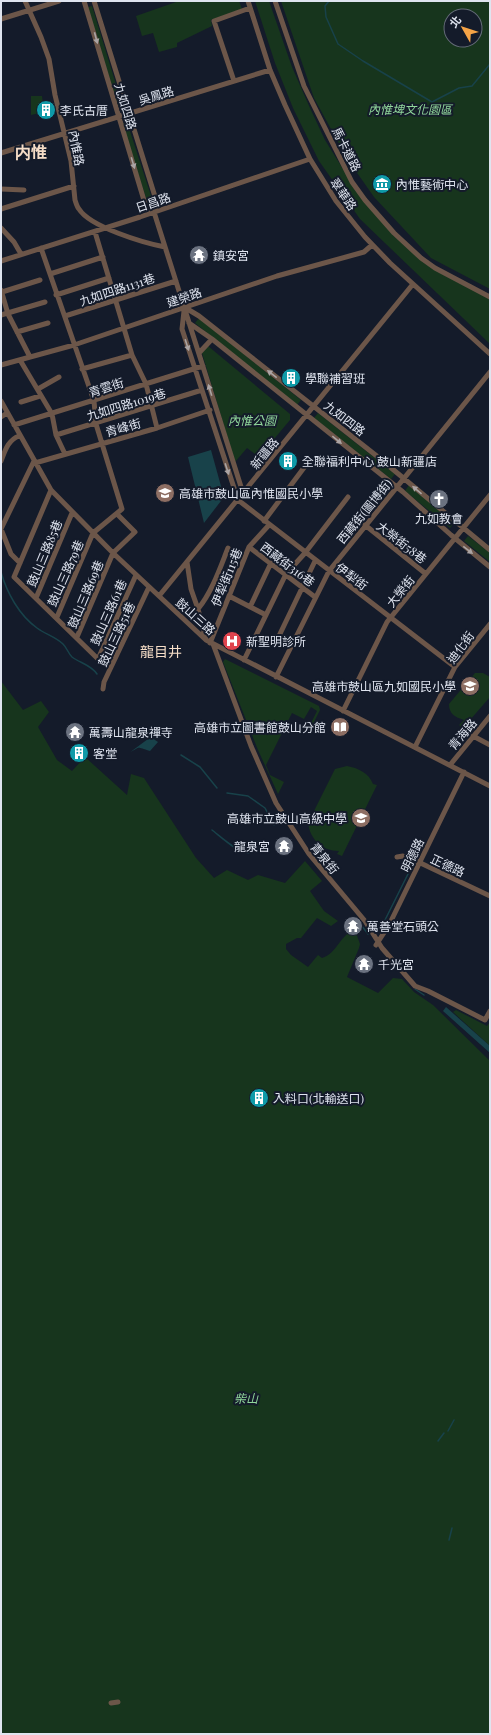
<svg xmlns="http://www.w3.org/2000/svg" width="491" height="1735" font-family="'Playfair Display','Noto Sans TC',serif">
  <rect width="100%" height="100%" fill="#141b2a"/>
  <path fill="#17351d" fill-rule="evenodd" d="M 179,1 L 239,1 L 242,9 L 211,20 L 212,26 L 177,43 L 177,47 L 159,52 L 153,33 L 142,36 L 136,16 Z
    M 255,1 L 269,1 L 292,67 L 310,108 L 325,140 L 351,182 L 424,263 L 490,299 L 490,344 L 360,219 L 319,161 L 293,108 L 275,63 Z
    M 281,1 L 490,1 L 490,289 L 431,258 L 374,197 L 348,160 L 314,98 ZM 451,16 L 475,16 L 475,40 L 451,40 Z
    M 92,6 L 122,104 L 118,106 L 88,7 Z
    M 31,96 L 42,96 L 44,112 L 31,115 Z
    M 127,122 L 153,202 L 148,204 L 122,124 Z
    M 199,318 L 301,400 L 297,405 L 195,323 Z
    M 208,346 L 290,414 L 290,420 L 259,457 L 247,448 L 235,462 L 202,353 Z
    M 318,413 L 395,474 L 391,479 L 314,418 Z
    M 409,485 L 454,523 L 450,528 L 405,491 Z
    M 468,536 L 490,553 L 490,562 L 464,541 Z
    M 225,659 L 319,706 L 320,710 L 313,724 L 311,723 L 317,711 L 311,707 L 304,719 L 292,713 L 266,765 L 270,775 L 284,782 L 278,794 L 258,750 L 223,662 Z
    M 475,673 L 483,673 L 490,677 L 490,697 L 463,728 L 459,725 L 464,720 C 455,717 449,714 449,704 Z
    M 1,681 L 23,710 L 41,701 L 49,712 L 38,727 L 57,760 L 72,771 L 85,757 L 127,795 L 131,774 L 144,778 L 196,858 L 214,878 L 227,870 L 248,880 L 258,875 L 285,883 L 305,861 L 322,881 L 310,891 L 324,911 L 338,921 L 331,926 L 317,918 L 301,938 L 297,938 L 286,944 L 286,949 L 291,955 L 308,967 L 318,955 L 322,958 C 337,954 340,934 355,930 L 360,944 L 359,948 L 347,977 L 378,993 L 393,978 L 402,979 L 414,992 L 433,1005 L 490,1061 L 490,1734 L 1,1734 Z
    M 347,766 C 358,768 369,773 373,784 L 377,785 L 342,856 L 337,854 L 339,851 C 322,851 310,839 308,823 L 335,769 Z
    M 456,1010 L 487,1026 L 490,1022 L 490,1046 L 453,1012 Z"/>
  <path fill="#18424a" d="M 211,450 L 224,497 L 204,523 L 188,457 Z
    M 152,738 L 158,742 L 150,751 C 135,747 142,746 129,753 L 148,739 Z
    M 446,1007 L 490,1046 L 490,1053 L 443,1011 Z"/>
  <g fill="none" stroke-linecap="round" stroke-linejoin="round">
    <path stroke="#18424a" stroke-width="1.5" d="M 329,1 L 325,6 L 326,17 L 338,44 L 363,61 L 432,102 L 459,88 L 472,86 L 490,64
      M 1,572 C 7,593 19,615 37,628 C 45,634 56,637 63,644 C 67,648 68,653 72,657 C 80,663 91,665 97,674
      M 181,755 L 200,767 L 217,788
      M 227,793 L 248,796 L 265,808 L 274,825
      M 212,830 C 220,836 239,854 249,853
      M 358,921 L 368,934
      M 381,928 L 413,864
      M 415,989 L 424,995
      M 448,1431 L 454,1420
      M 438,1441 L 444,1433
      M 449,1540 L 452,1528"/>
    <path stroke="#6c5649" stroke-width="5" d="M 25,1 L 41,37 L 49,59 L 55,95 L 71,161 L 75,200 C 76,203 77,207 79,209 C 90,227 144,243 165,247
      M 84,1 L 146,207 L 154,212
      M 94,1 L 157,203 L 154,212 L 243,493
      M 248,1 L 270,70 L 285,105 L 310,159 L 336,201 L 365,237 L 390,263 L 490,354
      M 275,1 L 304,86 L 352,182 L 365,200 L 394,233 L 421,258 L 435,268 L 490,297
      M 1,19 L 59,1
      M 234,81 L 214,21 L 250,8
      M 1,153 L 270,70
      M 1,189 L 24,190
      M 1,209 L 74,186
      M 1,228 L 14,242 L 21,254
      M 41,248 L 50,274 L 103,257
      M 1,261 L 140,217 L 310,159
      M 50,274 L 94,401 L 96,424 L 122,509 L 93,533 L 57,617
      M 1,290 L 8,314 L 30,357
      M 2,292 L 40,280
      M 56,295 L 109,278
      M 184,307 L 199,316 L 378,457 L 490,550
      M 184,311 L 182,329 L 238,500 L 455,667
      M 1,315 L 45,302
      M 65,316 L 176,281
      M 189,323 L 212,339 L 403,492 L 451,535 L 490,567
      M 17,332 L 48,323
      M 199,353 L 212,339
      M 132,355 L 146,384 L 157,428
      M 20,360 L 52,414 L 56,435 L 65,454
      M 1,365 L 74,345 L 277,276 L 364,252 L 372,245
      M 82,369 L 132,355 L 95,232
      M 38,389 L 59,377
      M 1,401 L 51,490 L 113,553 L 206,640 L 490,786
      M 21,402 L 40,396
      M 1,417 L 7,413
      M 14,425 L 203,366
      M 56,435 L 202,390
      M 1,461 C 5,451 8,440 19,436
      M 35,463 L 157,428 L 210,410
      M 51,490 L 14,577 L 98,659 L 136,575
      M 264,521 L 306,465
      M 365,525 L 426,574
      M 1,529 L 34,461
      M 1,529 L 11,554 L 20,563
      M 249,547 L 315,597
      M 187,562 L 191,589 L 198,609 L 206,640
      M 159,596 L 413,284
      M 229,596 L 266,615
      M 36,598 L 72,513
      M 250,607 L 271,563
      M 198,609 C 212,592 220,568 228,548
      M 77,637 L 113,553 L 135,532 L 117,514
      M 278,638 L 315,561
      M 210,643 L 249,547 L 269,525
      M 213,644 L 251,746 L 276,803 L 309,854 L 365,921 L 382,948 L 415,986 L 428,991 L 485,1020 L 490,1011
      M 244,660 L 286,574 L 305,553 L 348,497
      M 276,677 L 329,571 L 490,372
      M 103,689 L 104,682 L 149,587
      M 343,711 L 387,622 L 490,495
      M 473,736 L 490,745
      M 415,747 L 455,667 L 490,624
      M 450,765 L 490,716
      M 397,857 L 403,856 L 412,859 L 490,896
      M 376,945 L 389,925 L 464,772
      M 111,1703 L 118,1702"/>
  </g>
  <defs><path id="oneway-solid" d="M-6-.8H1V-3.2L6.5 0L1 3.2V.8H-6Z"/></defs>
  <g fill="#aba4a4">
    <use href="#oneway-solid" transform="translate(96 38) rotate(75)"/>
    <use href="#oneway-solid" transform="translate(133 163) rotate(73)"/>
    <use href="#oneway-solid" transform="translate(187 345) rotate(72)"/>
    <use href="#oneway-solid" transform="translate(272 374) rotate(-142)"/>
    <use href="#oneway-solid" transform="translate(210 390) rotate(-107)"/>
    <use href="#oneway-solid" transform="translate(337 440) rotate(39)"/>
    <use href="#oneway-solid" transform="translate(227 469) rotate(72)"/>
    <use href="#oneway-solid" transform="translate(417 490) rotate(-140)"/>
    <use href="#oneway-solid" transform="translate(468 550) rotate(38)"/>
  </g>
  <defs>
    <g id="building-disc" transform="scale(1)"><circle r="9.5" fill="#0f9aa8" stroke="#141b2a"/><path d="M-4-6H4V6H1V3H-1V6H-4ZM-2.5-4.3h1.7v1.8h-1.7ZM.8-4.3h1.7v1.8H.8ZM-2.5-1h1.7V.8h-1.7ZM.8-1h1.7V.8H.8Z" fill="#fff"/></g>
    <g id="museum-disc" transform="scale(1)"><circle r="9.5" fill="#0f9aa8" stroke="#141b2a"/><path d="M0-6L6-3V-2H-6V-3ZM-5-1h2V3h-2ZM-1-1h2V3h-2ZM3-1h2V3H3ZM-6 4H6V6H-6Z" fill="#fff"/></g>
    <g id="temple-disc" transform="scale(1)"><circle r="9.5" fill="#6b7280" stroke="#141b2a"/><path d="M0-6L5-2H3V0L6.5 2.5H4V6H1.5V3h-3V6H-4V2.5H-6.5L-3 0V-2H-5Z" fill="#fff"/></g>
    <g id="school-disc" transform="scale(1)"><circle r="9.5" fill="#8d6e63" stroke="#141b2a"/><path d="M0-5L7-2L0 1L-7-2ZM-4 1L0 2.5L4 1V4Q0 6-4 4Z" fill="#fff"/></g>
    <g id="church-disc" transform="scale(1)"><circle r="9.5" fill="#6b7280" stroke="#141b2a"/><path d="M-1.2-6h2.4v3.5h3.3v2.4h-3.3V6h-2.4V-.1h-3.3v-2.4h3.3Z" fill="#fff"/></g>
    <g id="hospital-disc" transform="scale(1)"><circle r="9.5" fill="#e0444e" stroke="#141b2a"/><path d="M-5-5h3v3.5h4V-5h3V5h-3V1.5h-4V5h-3Z" fill="#fff"/></g>
    <g id="library-disc" transform="scale(1)"><circle r="9.5" fill="#8d6e63" stroke="#141b2a"/><path d="M-6-4Q-3-5.5-.7-3.5V5Q-3 3-6 4ZM6-4Q3-5.5 .7-3.5V5Q3 3 6 4Z" fill="#fff"/></g>
  </defs>
  <g fill-rule="evenodd">
    <use href="#building-disc" x="46" y="110"/>
    <use href="#museum-disc" x="382" y="184"/>
    <use href="#temple-disc" x="199" y="255"/>
    <use href="#building-disc" x="291" y="378"/>
    <use href="#building-disc" x="288" y="461"/>
    <use href="#school-disc" x="165" y="493"/>
    <use href="#church-disc" x="439" y="499"/>
    <use href="#hospital-disc" x="232" y="641"/>
    <use href="#school-disc" x="470" y="686"/>
    <use href="#library-disc" x="340" y="727"/>
    <use href="#temple-disc" x="75" y="732"/>
    <use href="#building-disc" x="79" y="753"/>
    <use href="#school-disc" x="361" y="818"/>
    <use href="#temple-disc" x="284" y="846"/>
    <use href="#temple-disc" x="353" y="926"/>
    <use href="#temple-disc" x="364" y="964"/>
    <use href="#building-disc" x="259" y="1098"/>
  </g>
  <g text-anchor="middle" dominant-baseline="central" stroke-width="4" stroke-linejoin="round" paint-order="stroke">
    <g font-size="12" fill="#dfe4ef" stroke="#141b2a">
      <text transform="translate(156 95) rotate(-17)">吳鳳路</text>
      <text transform="translate(126 106) rotate(73)">九如四路</text>
      <text transform="translate(77 148) rotate(79)">內惟路</text>
      <text transform="translate(347 149) rotate(63)">馬卡道路</text>
      <text transform="translate(344 194) rotate(55)">翠華路</text>
      <text transform="translate(153 202) rotate(-19)">日昌路</text>
      <text transform="translate(117 289) rotate(-18)">九如四路1131巷</text>
      <text transform="translate(184 297) rotate(-19)">建榮路</text>
      <text transform="translate(106 387) rotate(-18)">青雲街</text>
      <text transform="translate(126 404) rotate(-17)">九如四路1019巷</text>
      <text transform="translate(345 418) rotate(38)">九如四路</text>
      <text transform="translate(123 427) rotate(-16)">青峰街</text>
      <text transform="translate(264 453) rotate(-51)">新疆路</text>
      <text transform="translate(364 511) rotate(-51)">西藏街(圖博街)</text>
      <text transform="translate(402 542) rotate(38)">大榮街58巷</text>
      <text transform="translate(44 553) rotate(-67)">鼓山三路85巷</text>
      <text transform="translate(288 564) rotate(37)">西藏街316巷</text>
      <text transform="translate(65 573) rotate(-66)">鼓山三路79巷</text>
      <text transform="translate(352 576) rotate(37)">伊犁街</text>
      <text transform="translate(226 577) rotate(-68)">伊犁街115巷</text>
      <text transform="translate(400 591) rotate(-51)">大榮街</text>
      <text transform="translate(85 594) rotate(-67)">鼓山三路69巷</text>
      <text transform="translate(108 612) rotate(-66)">鼓山三路61巷</text>
      <text transform="translate(196 616) rotate(42)">鼓山三路</text>
      <text transform="translate(116 634) rotate(-65)">鼓山三路51巷</text>
      <text transform="translate(460 647) rotate(-53)">迪化街</text>
      <text transform="translate(462 734) rotate(-50)">青海路</text>
      <text transform="translate(412 855) rotate(-64)">明德路</text>
      <text transform="translate(325 858) rotate(51)">青泉街</text>
      <text transform="translate(448 865) rotate(25)">正德路</text>
    </g>
    <g font-size="12" font-style="italic" fill="#90d69b" stroke="#141b2a">
      <text x="410" y="109">內惟埤文化園區</text>
      <text x="252" y="420">內惟公園</text>
      <text x="246" y="1398">柴山</text>
    </g>
    <g font-size="12" fill="#dfe4ef" stroke="#141b2a" text-anchor="start">
      <text x="60" y="110">李氏古厝</text>
      <text x="396" y="184">內惟藝術中心</text>
      <text x="213" y="255">鎮安宮</text>
      <text x="305" y="378">學聯補習班</text>
      <text x="302" y="461">全聯福利中心 鼓山新疆店</text>
      <text x="179" y="493">高雄市鼓山區內惟國民小學</text>
      <text x="439" y="518" text-anchor="middle">九如教會</text>
      <text x="246" y="641">新聖明診所</text>
      <text x="456" y="686" text-anchor="end">高雄市鼓山區九如國民小學</text>
      <text x="326" y="727" text-anchor="end">高雄市立圖書館鼓山分館</text>
      <text x="89" y="732">萬壽山龍泉禪寺</text>
      <text x="93" y="753">客堂</text>
      <text x="347" y="818" text-anchor="end">高雄市立鼓山高級中學</text>
      <text x="270" y="846" text-anchor="end">龍泉宮</text>
      <text x="367" y="926">萬善堂石頭公</text>
      <text x="378" y="964">千光宮</text>
      <text x="273" y="1098">入料口(北輸送口)</text>
    </g>
    <g font-size="14" fill="#f6dec8" stroke="#141b2a">
      <text x="161" y="651">龍目井</text>
    </g>
    <g font-size="16" font-weight="bold" fill="#f6dec8" stroke="#141b2a">
      <text x="31" y="151">内惟</text>
    </g>
  </g>
  <rect width="491" height="1735" fill="none" stroke="#dfe4ef" stroke-width="4"/>
  <g transform="translate(463 28) rotate(309)"><circle r="19" fill="#141b2a" stroke="#656b79"/>
  <path d="M0-3L7 15L0 10L-7 15Z" fill="#f5a346"/>
  <text y="-6" font-size="11" font-weight="bold" text-anchor="middle" fill="#dfe4ef">北</text>
  </g>
</svg>
